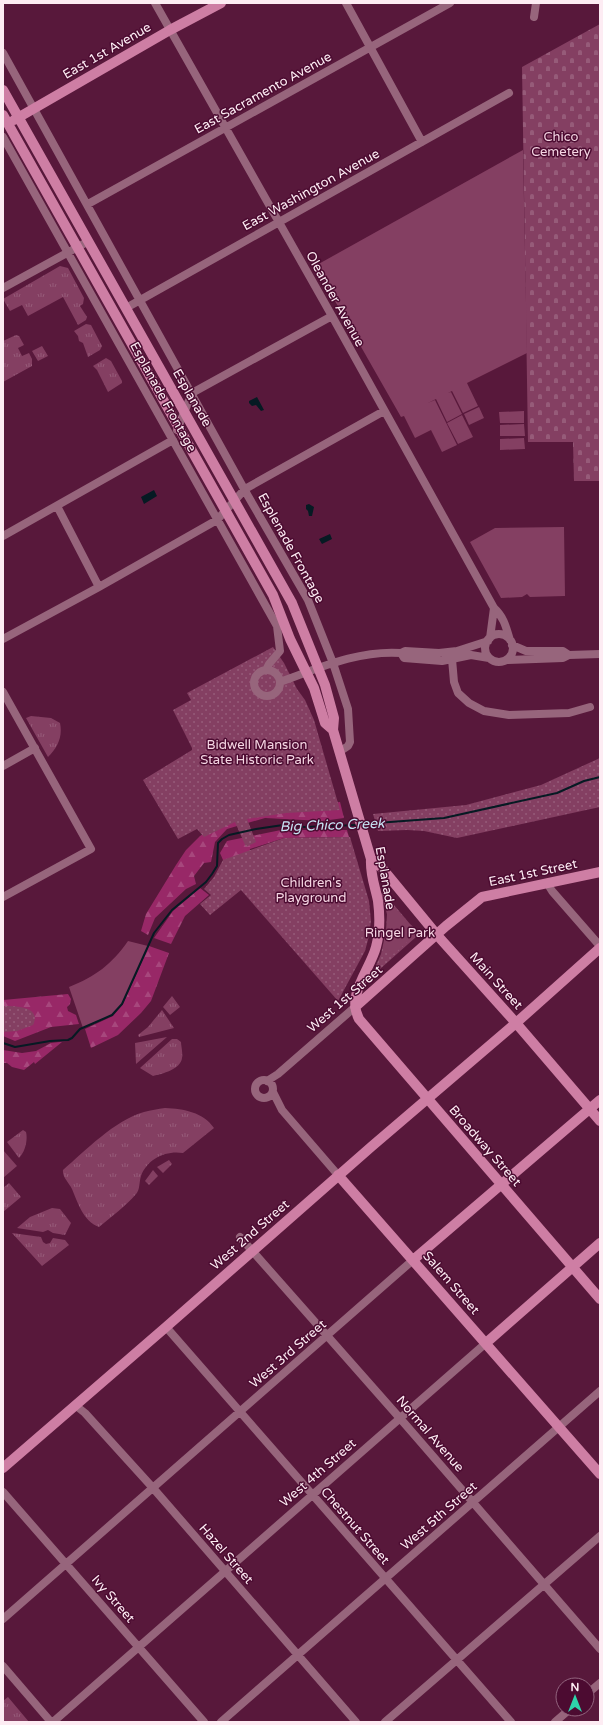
<svg xmlns="http://www.w3.org/2000/svg" width="603" height="1725" font-family="'Varela Round',sans-serif">
  <defs>
    <pattern id="grass-tufts" width="24" height="20" patternUnits="userSpaceOnUse"><rect width="24" height="20" fill="#843f62"/><path d="M3 7l-1-3M5 7V3M7 7l1-3M15 17l-1-3M17 17v-4M19 17l1-3" fill="none" stroke="#965b79"/></pattern>
    <pattern id="forest-firs" width="22" height="20" patternUnits="userSpaceOnUse"><rect width="22" height="20" fill="#982867"/><path d="M5 1l3.5 6h-7zM16 11l3.5 6h-7z" fill="#a7477d"/></pattern>
    <pattern id="cemetery-stones" width="16" height="16" patternUnits="userSpaceOnUse"><rect width="16" height="16" fill="#843f62"/><path d="M2 7V4a2 2 0 0 1 4 0v3zM10 15v-3a2 2 0 0 1 4 0v3z" fill="#965b79"/></pattern>
    <pattern id="park-dots" width="8" height="8" patternUnits="userSpaceOnUse"><rect width="8" height="8" fill="#843f62"/><path d="M2 2h.1M6 6h.1" fill="none" stroke="#965b79" stroke-width="1.8" stroke-linecap="round"/></pattern>
  </defs>
  <rect width="100%" height="100%" fill="#58183b"/>
  <path fill="url(#grass-tufts)" d="M 60,266 L 68,268 L 84,298 L 83,304 L 80,306 L 87,317 L 86,320 L 78,325 L 63,297 L 28,316 L 22,305 L 10,311 L 3,299 Z
    M 86,324 L 91,325 L 102,346 L 100,350 L 88,357 L 83,343 L 79,341 L 78,336 L 74,331 Z
    M 16,335 L 19,336 L 24,345 L 18,348 L 22,356 L 29,353 L 32,359 L 32,366 L 3,382 L 3,341 Z
    M 42,346 L 48,356 L 38,361 L 32,351 Z
    M 106,358 L 111,361 L 122,381 L 122,383 L 108,392 L 97,370 L 93,366 Z
    M 31,716 L 51,718 L 60,723 C 63,737 57,748 48,757 L 26,718 Z
    M 172,996 L 180,1007 L 170,1015 L 163,1007 Z
    M 162,1010 L 174,1028 L 139,1037 L 138,1035 L 148,1027 Z
    M 167,1037 L 136,1064 L 135,1043 Z
    M 172,1039 L 177,1039 L 181,1042 C 181,1045 183,1054 182,1058 C 181,1069 162,1074 153,1076 L 140,1068 Z
    M 165,1108 C 184,1109 203,1112 214,1128 L 183,1153 C 166,1150 147,1159 141,1176 C 139,1182 140,1190 136,1194 C 126,1206 111,1217 99,1227 C 83,1221 78,1203 72,1189 C 69,1183 62,1177 63,1170 C 85,1151 115,1120 144,1112 C 151,1110 158,1109 165,1108 Z
    M 23,1130 L 26,1132 C 28,1140 25,1152 19,1158 L 7,1142 Z
    M 169,1160 L 172,1164 L 163,1173 L 157,1167 Z
    M 153,1170 L 158,1176 L 149,1185 L 145,1181 Z
    M 9,1183 L 21,1197 L 3,1212 L 3,1188 Z
    M 52,1208 L 60,1209 L 71,1223 L 65,1235 L 53,1233 L 48,1230 L 43,1232 L 17,1228 L 30,1217 Z
    M 12,1233 L 41,1237 L 43,1242 L 46,1244 L 50,1243 L 53,1238 L 65,1240 L 69,1245 L 42,1266 Z
    M 8,1697 L 29,1722 L 3,1722 L 3,1701 Z"/>
  <path fill="url(#forest-firs)" d="M 340,802 L 344,818 L 322,821 L 265,818 L 227,829 L 215,842 L 211,862 L 204,863 L 194,876 L 196,884 L 186,889 L 155,918 L 148,935 L 141,931 L 146,914 L 176,865 L 186,850 L 200,836 L 228,819 L 252,811 Z
    M 281,830 L 347,830 L 349,837 L 284,838 L 250,849 L 247,867 L 223,860 L 220,853 L 227,841 Z
    M 200,888 L 209,895 L 185,916 L 171,944 L 154,938 L 173,911 Z
    M 149,946 L 169,953 L 151,1001 L 141,1013 L 118,1035 L 91,1048 L 85,1029 L 113,1016 L 123,1004 Z
    M 68,994 L 71,999 L 70,1004 L 67,1007 L 68,1011 L 76,1015 L 79,1024 L 51,1027 L 15,1041 L 3,1036 L 3,1000 Z
    M 68,1041 L 62,1042 L 35,1064 L 34,1062 L 24,1070 L 12,1067 L 7,1063 L 3,1063 L 3,1050 L 22,1053 L 36,1051 L 51,1043 Z"/>
  <path fill="url(#cemetery-stones)" d="M 600,24 L 600,481 L 574,481 L 573,442 L 528,442 L 522,67 Z"/>
  <path fill="url(#park-dots)" d="M 273,647 L 284,663 L 297,689 L 305,700 L 314,720 L 340,810 L 286,813 L 247,819 L 256,842 L 246,847 L 235,822 L 204,837 L 197,829 L 178,839 L 143,780 L 192,750 L 192,748 L 173,710 L 191,700 L 187,693 Z
    M 600,758 L 600,807 L 457,838 L 424,831 L 407,830 L 378,831 L 373,814 L 466,805 L 541,785 Z
    M 350,837 L 369,901 L 371,921 L 369,936 L 365,951 L 338,1001 L 241,890 L 210,915 L 200,904 L 211,895 L 204,889 L 214,877 L 223,860 L 284,838 Z
    M 383,892 L 410,924 L 418,931 L 416,937 L 371,977 L 381,954 L 386,931 L 387,914 L 381,894 Z
    M 3,1006 C 15,1006 42,1006 33,1025 L 17,1031 L 3,1032 Z"/>
  <path fill="#843f62" d="M 523,150 L 527,353 L 467,383 L 478,406 L 463,413 L 452,391 L 448,393 L 451,392 L 462,414 L 447,422 L 436,399 L 428,403 L 435,400 L 457,445 L 442,452 L 431,430 L 415,438 L 404,416 L 401,417 L 315,266 Z
    M 479,407 L 484,418 L 469,425 L 464,414 Z
    M 524,411 L 524,423 L 500,423 L 499,412 Z
    M 462,415 L 473,437 L 458,444 L 447,423 Z
    M 524,424 L 525,436 L 500,436 L 500,425 Z
    M 524,438 L 525,449 L 500,450 L 500,439 Z
    M 564,527 L 565,596 L 530,597 L 527,594 L 522,597 L 501,598 L 470,542 L 495,528 Z
    M 395,907 L 415,935 L 394,954 L 384,947 L 387,931 L 387,911 Z
    M 128,941 L 148,946 L 122,1004 L 112,1015 L 83,1028 L 69,987 C 95,977 112,964 128,941 Z
    M 3,1150 L 17,1166 L 3,1178 Z"/>
  <path fill="#061a23" d="M 257,397 L 264,410 L 261,411 L 256,405 L 252,406 L 249,403 L 249,401 Z
    M 154,490 L 157,496 L 144,504 L 141,497 Z
    M 309,504 L 314,507 L 312,516 L 309,516 L 308,511 L 306,509 L 306,505 Z
    M 330,534 L 332,539 L 322,544 L 319,539 Z"/>
  <g fill="none" stroke-linecap="round" stroke-linejoin="round">
    <path stroke="#061a23" stroke-width="2" d="M 363,824 L 444,818 L 557,793 L 584,781 L 600,777
      M 3,1043 L 15,1047 L 50,1041 L 68,1040 L 72,1038 L 80,1029 L 112,1015 L 122,1004 L 154,933 L 172,910 L 206,882 L 212,874 L 217,866 L 218,843 L 222,839 L 229,835 L 256,829 L 283,825 L 305,827 L 357,825"/>
    <path stroke="#97657c" stroke-width="8" d="M 155,3 L 332,316 L 494,608 C 504,617 506,627 510,640
      M 346,3 L 422,142
      M 534,17 L 536,3
      M 3,53 L 248,496 L 308,600 L 333,663 L 348,709 L 350,742 L 348,746 L 339,752
      M 3,137 L 277,626 L 280,651 L 269,664 L 266,670
      M 88,204 L 450,3
      M 3,288 L 87,242
      M 126,308 L 509,93
      M 177,430 L 192,393 L 332,316
      M 57,506 L 99,587
      M 3,536 L 173,440
      M485 648a14 14 0 1 1 28 0a14 14 0 1 1-28 0Z
      M 490,638 L 494,608
      M 3,639 L 99,587 L 217,520 L 245,489 L 384,411
      M 512,645 L 526,651 L 563,651 L 569,655 L 600,654
      M 401,653 L 404,658 L 442,661 L 471,655 L 489,658
      M 452,659 L 454,682 L 458,693 L 469,703 L 484,711 L 509,715 L 569,713 L 590,707
      M 507,660 L 563,658 L 569,655
      M254 683a13 13 0 1 1 26 0a13 13 0 1 1-26 0Z
      M 280,682 C 319,668 358,650 401,653 L 405,651 L 439,653 L 457,651 L 488,641
      M 3,692 L 91,849 L 3,897
      M 3,766 L 35,748
      M 547,883 L 552,891 L 600,946
      M255 1089a9 9 0 1 1 18 0a9 9 0 1 1-18 0Z
      M 267,1081 L 278,1074 L 355,1007
      M 273,1092 L 282,1110 L 338,1175
      M 240,1237 L 405,1424 L 600,1649
      M 166,1327 L 511,1722
      M 75,1405 L 85,1413 L 153,1488 L 356,1722
      M 3,1492 L 204,1722
      M 3,1619 L 413,1260
      M 3,1666 L 51,1722
      M 587,1694 L 600,1683
      M 53,1722 L 486,1343
      M 221,1722 L 600,1391
      M 385,1722 L 600,1536
      M 555,1722 L 570,1709"/>
    <path stroke="#ce7ea4" stroke-width="10" d="M 3,90 L 292,603 L 325,685 L 334,718 L 333,730 L 371,859 C 370,875 375,886 378,901 C 380,916 380,932 376,947 C 370,970 346,995 359,1019 L 600,1299
      M 3,115 L 273,595 L 290,639 L 314,688 L 325,723 L 333,730
      M 14,120 L 170,30 L 221,3
      M 371,859 L 381,867 L 437,935 L 516,1023 L 600,1121
      M 355,1007 L 446,926 L 482,897 L 600,872
      M 338,1175 L 600,1474
      M 413,1260 L 600,1100
      M 486,1343 L 600,1243
      M 3,1468 L 166,1327 L 371,1147 L 516,1023 L 600,948"/>
  </g>
  <g text-anchor="middle" dominant-baseline="central" stroke-width="3" stroke-linejoin="round" paint-order="stroke">
    <g font-size="13" fill="#fdecf3" stroke="#4c0b31">
      <text transform="translate(107 51) rotate(-30)">East 1st Avenue</text>
      <text transform="translate(263 93) rotate(-29)">East Sacramento Avenue</text>
      <text transform="translate(311 190) rotate(-29)">East Washington Avenue</text>
      <text transform="translate(335 299) rotate(61)">Oleander Avenue</text>
      <text transform="translate(163 397) rotate(61)">Esplanade Frontage</text>
      <text transform="translate(192 398) rotate(60)">Esplanade</text>
      <text transform="translate(291 548) rotate(61)">Esplenade Frontage</text>
      <text transform="translate(533 873) rotate(-12)">East 1st Street</text>
      <text transform="translate(385 878) rotate(80)">Esplanade</text>
      <text transform="translate(496 981) rotate(48)">Main Street</text>
      <text transform="translate(345 999) rotate(-41)">West 1st Street</text>
      <text transform="translate(485 1146) rotate(49)">Broadway Street</text>
      <text transform="translate(250 1235) rotate(-41)">West 2nd Street</text>
      <text transform="translate(451 1283) rotate(49)">Salem Street</text>
      <text transform="translate(288 1354) rotate(-41)">West 3rd Street</text>
      <text transform="translate(430 1434) rotate(49)">Normal Avenue</text>
      <text transform="translate(318 1473) rotate(-41)">West 4th Street</text>
      <text transform="translate(439 1516) rotate(-41)">West 5th Street</text>
      <text transform="translate(355 1526) rotate(49)">Chestnut Street</text>
      <text transform="translate(226 1554) rotate(49)">Hazel Street</text>
      <text transform="translate(113 1599) rotate(49)">Ivy Street</text>
    </g>
    <g font-size="13" fill="#f6d7e4" stroke="#4c0b31">
      <text x="561" y="137">Chico<tspan x="561" dy="15">Cemetery</tspan></text>
      <text x="257" y="745">Bidwell Mansion<tspan x="257" dy="15">State Historic Park</tspan></text>
      <text x="311" y="883">Children's<tspan x="311" dy="15">Playground</tspan></text>
      <text x="400" y="933">Ringel Park</text>
    </g>
    <g font-size="14" font-style="italic" fill="#c7e4f4" stroke="#4c0b31">
      <text transform="translate(332 825) rotate(-2)">Big Chico Creek</text>
    </g>
  </g>
  <rect width="603" height="1725" fill="none" stroke="#fdecf3" stroke-width="8"/>
  <g transform="translate(575 1697)"><circle r="19" fill="#4c0b31" stroke="#93657f"/>
  <path d="M0-3L7 15L0 10L-7 15Z" fill="#2ed4aa"/>
  <text y="-6" font-size="11" font-weight="bold" text-anchor="middle" fill="#fdecf3">N</text>
  </g>
</svg>
